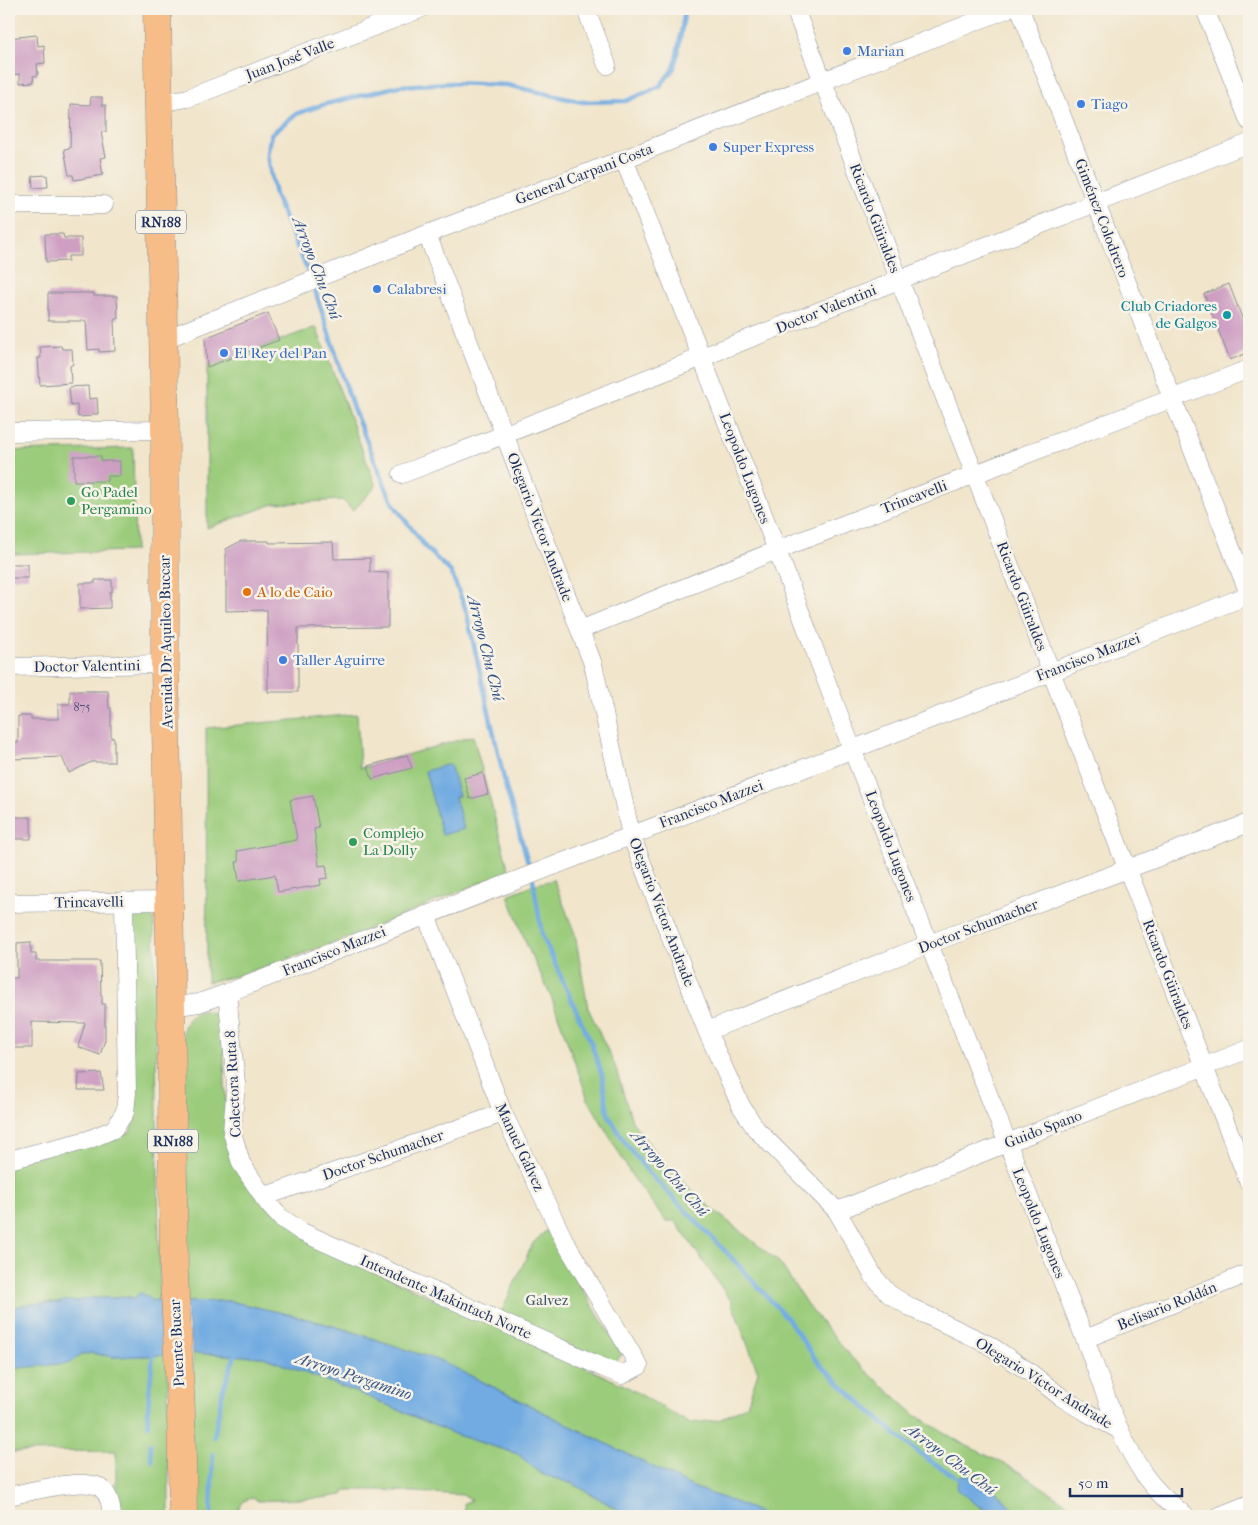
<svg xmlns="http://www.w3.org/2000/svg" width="1258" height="1525" font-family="'IM FELL French Canon',serif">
  <rect width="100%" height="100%" fill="#f7f3e8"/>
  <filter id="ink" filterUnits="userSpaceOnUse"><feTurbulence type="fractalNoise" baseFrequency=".02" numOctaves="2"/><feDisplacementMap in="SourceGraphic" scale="10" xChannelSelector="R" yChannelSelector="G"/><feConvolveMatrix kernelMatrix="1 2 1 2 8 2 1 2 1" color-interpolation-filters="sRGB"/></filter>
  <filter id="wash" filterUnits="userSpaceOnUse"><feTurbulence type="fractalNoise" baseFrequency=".0096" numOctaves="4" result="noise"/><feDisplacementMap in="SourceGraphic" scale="20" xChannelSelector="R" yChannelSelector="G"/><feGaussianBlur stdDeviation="1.12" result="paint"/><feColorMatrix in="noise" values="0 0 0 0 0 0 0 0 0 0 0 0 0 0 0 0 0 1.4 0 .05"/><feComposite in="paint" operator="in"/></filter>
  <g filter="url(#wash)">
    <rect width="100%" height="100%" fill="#f1e5cb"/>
    <path fill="#9bcc7c" stroke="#5b7e6d" d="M 316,327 L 376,486 L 353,511 L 342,500 L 274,504 L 207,528 L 207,367 Z
      M 133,448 L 135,551 L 9,554 L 9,451 Z
      M 357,714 L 360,768 L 473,736 L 509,871 L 340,941 L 237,976 L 207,982 L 206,728 Z
      M 554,880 L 575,934 L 588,1008 L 615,1066 L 632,1121 L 664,1164 L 710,1207 L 780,1263 L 808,1306 L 852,1358 L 915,1415 L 963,1444 L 1013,1468 L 1078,1511 L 1090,1516 L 1019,1516 L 998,1493 L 977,1505 L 996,1516 L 768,1516 L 734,1502 L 695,1488 L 443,1362 L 348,1330 L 296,1316 L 229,1301 L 185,1302 L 183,1030 C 190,1007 210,1005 223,1023 L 226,1117 L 232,1153 L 308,1241 L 626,1386 L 689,1423 L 719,1420 L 747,1405 L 758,1372 L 731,1301 L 675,1221 L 666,1221 L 632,1176 L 588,1099 L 552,999 L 527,946 L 508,895 L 535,884 Z
      M 140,912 C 147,913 150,914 154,920 L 160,1299 L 153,1301 L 122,1296 L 116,1298 L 90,1298 L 78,1301 L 30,1304 L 9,1308 L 9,1163 L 86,1145 L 131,1132 L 133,1109 L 129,921 L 134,915 Z
      M 549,1228 L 573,1274 L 622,1354 L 615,1363 L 498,1319 L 533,1243 Z
      M 91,1353 L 114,1357 L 168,1355 L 169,1516 L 120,1516 L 116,1490 L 116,1451 L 9,1452 L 9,1369 L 29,1366 Z
      M 193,1353 L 263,1357 L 364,1395 L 454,1434 L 518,1454 L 541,1474 L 574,1484 L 629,1516 L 465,1516 L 464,1503 L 472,1500 L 463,1495 L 382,1490 L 345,1490 L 343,1495 L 321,1498 L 258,1501 L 253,1497 L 244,1501 L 233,1516 L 192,1516 L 191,1490 Z"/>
    <path fill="#71abe1" stroke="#466da0" d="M 450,764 L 459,796 L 455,797 L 464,829 L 442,835 L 425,771 Z
      M 142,1293 L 153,1301 L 160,1299 L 168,1355 L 114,1357 L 91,1353 L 78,1356 L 70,1363 L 9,1369 L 9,1308 L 30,1304 L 60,1303 L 63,1301 L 78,1301 L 90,1298 L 116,1298 L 122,1296 L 135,1299 L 138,1294 Z
      M 229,1301 L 296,1316 L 347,1330 L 443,1362 L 695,1488 L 734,1502 L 768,1516 L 629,1516 L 574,1484 L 541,1474 L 518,1454 L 454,1434 L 364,1395 L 263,1357 L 193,1353 L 185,1302 Z
      M 967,1474 L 998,1493 L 1019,1516 L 996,1516 L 977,1505 L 957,1489 L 958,1477 Z"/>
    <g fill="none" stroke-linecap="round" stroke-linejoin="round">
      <path stroke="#71abe1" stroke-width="4.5" d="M 310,276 L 275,195 L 267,155 L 271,134 L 296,114 L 322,105 L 399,86 L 449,83 L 507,85 L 582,102 L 626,101 L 660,86 L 674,68 L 679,45 L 685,9
        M 313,284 L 353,408 L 392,502 L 426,548 L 451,572 L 466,610 L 506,788 L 531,872
        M 533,879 L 542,935 L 591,1043 L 602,1075 L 608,1114 L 624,1141 L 647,1171 L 727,1253 L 788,1319 L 816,1360 L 845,1389 L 894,1433 L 926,1458 L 962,1481
        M 148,1425 C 147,1400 152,1376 153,1351
        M 214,1437 L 223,1390 L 236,1352
        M 150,1444 L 152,1461
        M 211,1516 L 213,1454"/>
    </g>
    <g id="blocks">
      <path fill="#ce9fc3" d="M 37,35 L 38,46 L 44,45 L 45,63 L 37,64 L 38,75 L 33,76 L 34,82 L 20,83 L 20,74 L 9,75 L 9,38 Z
        M 91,97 L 102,97 L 102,105 L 106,105 L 106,132 L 101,132 L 106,157 L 100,158 L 103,175 L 74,180 L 73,175 L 69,175 L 64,149 L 70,148 L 71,104 L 90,105 Z
        M 47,175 L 48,187 L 33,188 L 32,176 Z
        M 45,234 L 63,234 L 64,238 L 81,238 L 81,256 L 68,256 L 68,261 L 46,262 Z
        M 1229,284 L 1249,336 L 1249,352 L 1230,360 L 1204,294 Z
        M 48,293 L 94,293 L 94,296 L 117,296 L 118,319 L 114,319 L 115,351 L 99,352 L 99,349 L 88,350 L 86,321 L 48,321 Z
        M 268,313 L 279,340 L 207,367 L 205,338 Z
        M 61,346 L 62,349 L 72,349 L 73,364 L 70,366 L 71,383 L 40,385 L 38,358 L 41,358 L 40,347 Z
        M 88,386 L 89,399 L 97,398 L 98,414 L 91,414 L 92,416 L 78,417 L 77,405 L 71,406 L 69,387 Z
        M 74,456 L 101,456 L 101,461 L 120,461 L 120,476 L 107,476 L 107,481 L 74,481 Z
        M 241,541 L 269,541 L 269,543 L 333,542 L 334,559 L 370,558 L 370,572 L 388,573 L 388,627 L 298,628 L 298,692 L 268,692 L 267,610 L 226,611 L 226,549 Z
        M 10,564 L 28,564 L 28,578 L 11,578 Z
        M 95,580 L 112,580 L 112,592 L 110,592 L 110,608 L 80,609 L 80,583 L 95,583 Z
        M 70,691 L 108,691 L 109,708 L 111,708 L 111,738 L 114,738 L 114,762 L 91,762 L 69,773 L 62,757 L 12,759 L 12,743 L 18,743 L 18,716 L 31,716 L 31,719 L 58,719 L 58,704 L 70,704 Z
        M 407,755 L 412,768 L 372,779 L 368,766 Z
        M 483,773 L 488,794 L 470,799 L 464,778 Z
        M 313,796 L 319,828 L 314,829 L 319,866 L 326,865 L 328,878 L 320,879 L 321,885 L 278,892 L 275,875 L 239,881 L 236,862 L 239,862 L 237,851 L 297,840 L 290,800 Z
        M 11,817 L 31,817 L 31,839 L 9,839 L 9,822 L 11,822 Z
        M 31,942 L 31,954 L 36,954 L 36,961 L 100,961 L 101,996 L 102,996 L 102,1004 L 105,1004 L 105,1040 L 100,1055 L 78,1047 L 85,1023 L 32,1022 L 32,1048 L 10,1048 L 9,978 L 17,978 L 17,943 Z
        M 101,1073 L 104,1090 L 78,1090 L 79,1074 Z"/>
    </g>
  </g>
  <g filter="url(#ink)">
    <use href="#blocks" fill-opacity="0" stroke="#868a94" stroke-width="1"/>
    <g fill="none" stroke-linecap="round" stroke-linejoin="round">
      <g stroke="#868a94" stroke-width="19">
        <path id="minor" d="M 586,9 L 607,65
          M 795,9 L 899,279 L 1249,1183
          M 1020,9 L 1249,594
          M 1205,9 L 1249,121
          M 159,103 L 188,98 L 420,9
          M 624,159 L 777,550 L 852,749 L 1085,1339 C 1102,1384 1116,1432 1143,1473 C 1154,1490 1170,1504 1186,1516
          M 9,205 L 104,205
          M 427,234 L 593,664 L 631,835 L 707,1031 L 741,1106 L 756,1129 L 837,1211 L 874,1277 L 889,1294 L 910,1307 L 989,1345 L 1028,1371 L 1061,1397 L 1082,1410 L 1120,1430
          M 163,340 L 427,234 L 624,159 L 1007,9
          M 9,432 L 165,430
          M 402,474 C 685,366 966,253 1249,143
          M 580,630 L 777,550 L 1249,369
          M 9,667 L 165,664
          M 9,903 L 170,901
          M 227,993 L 236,1083 L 232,1132 L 241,1163 L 269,1205 L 280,1217 L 302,1232 L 604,1368 L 622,1375 L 639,1366 L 564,1240 L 503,1113 L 426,915
          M 171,1007 L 199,1003 L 227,993 L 1249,595
          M 707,1031 L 929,944 L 1249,823
          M 9,1160 L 88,1140 L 114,1129 L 125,1112 L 127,1093 L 124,901
          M 263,1197 L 503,1113
          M 837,1211 L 1007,1143 L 1249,1049
          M 1085,1339 L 1249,1273
          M 9,1496 C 28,1492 86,1476 101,1488 C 110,1495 111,1506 112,1516
          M 1219,1516 L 1249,1504"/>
      </g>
      <g stroke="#868a94" stroke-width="29">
        <path id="trunk" d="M 157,9 L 165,430 L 165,664 L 171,1007 L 174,1274 L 181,1412 L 183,1516"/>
      </g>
      <use href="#minor" stroke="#fff" stroke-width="18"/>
      <use href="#trunk" stroke="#f7bd88" stroke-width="28"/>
    </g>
  </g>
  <g fill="#3f7fe0" stroke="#f7f3e8" stroke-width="2">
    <circle cx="847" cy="51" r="5"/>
    <circle cx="1081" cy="104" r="5"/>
    <circle cx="713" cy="147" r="5"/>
    <circle cx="377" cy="289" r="5"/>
    <circle cx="224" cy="353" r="5"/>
    <circle cx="283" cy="660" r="5"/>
  </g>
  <circle fill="#0f9aa8" stroke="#f7f3e8" stroke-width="2" cx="1227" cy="315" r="5"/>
  <g fill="#2e9e5b" stroke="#f7f3e8" stroke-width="2">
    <circle cx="71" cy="501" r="5"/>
    <circle cx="353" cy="842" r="5"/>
  </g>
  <circle fill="#e8710a" stroke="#f7f3e8" stroke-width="2" cx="247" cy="592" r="5"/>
  <g text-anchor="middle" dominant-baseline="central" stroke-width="5" stroke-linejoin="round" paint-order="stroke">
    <g font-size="12" fill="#484b77">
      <text x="82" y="707">875</text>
    </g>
    <g fill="#f7f3e8" stroke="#5d6a87" stroke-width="1">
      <rect x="136" y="210.5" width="50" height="23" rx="4"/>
      <rect x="148" y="1129.5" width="50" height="23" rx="4"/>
    </g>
    <g font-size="14" font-weight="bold" fill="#1b2f5e">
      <text x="161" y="222">RN188</text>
      <text x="173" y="1141">RN188</text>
    </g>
    <g font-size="15" fill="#366cbe" stroke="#f7f3e8" text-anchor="start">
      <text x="857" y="51">Marian</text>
      <text x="1091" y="104">Tiago</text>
      <text x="723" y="147">Super Express</text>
      <text x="387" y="289">Calabresi</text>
      <text x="234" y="353">El Rey del Pan</text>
      <text x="293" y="660">Taller Aguirre</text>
    </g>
    <g font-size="15" fill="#1b2f5e" stroke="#f7f3e8">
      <text transform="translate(290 59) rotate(-21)">Juan José Valle</text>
      <text transform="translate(584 174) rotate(-21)">General Carpani Costa</text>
      <text transform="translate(875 218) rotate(69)">Ricardo Güiraldes</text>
      <text transform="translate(1102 218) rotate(69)">Giménez Colodrero</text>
      <text transform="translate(826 309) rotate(-22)">Doctor Valentini</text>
      <text transform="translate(745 468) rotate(69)">Leopoldo Lugones</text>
      <text transform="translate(914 497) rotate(-21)">Trincavelli</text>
      <text transform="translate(540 527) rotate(69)">Olegario Víctor Andrade</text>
      <text transform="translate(1022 596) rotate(69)">Ricardo Güiraldes</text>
      <text transform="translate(166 642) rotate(-91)">Avenida Dr Aquileo Buccar</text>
      <text transform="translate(1088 657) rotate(-21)">Francisco Mazzei</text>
      <text transform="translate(87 666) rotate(-1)">Doctor Valentini</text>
      <text transform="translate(711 804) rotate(-21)">Francisco Mazzei</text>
      <text transform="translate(891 846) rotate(69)">Leopoldo Lugones</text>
      <text transform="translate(89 902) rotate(-1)">Trincavelli</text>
      <text transform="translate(662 912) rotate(69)">Olegario Víctor Andrade</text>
      <text transform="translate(978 926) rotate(-21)">Doctor Schumacher</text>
      <text transform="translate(334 951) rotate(-22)">Francisco Mazzei</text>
      <text transform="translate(1168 974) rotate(69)">Ricardo Güiraldes</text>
      <text transform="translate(233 1084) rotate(-93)">Colectora Ruta 8</text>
      <text transform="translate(1043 1129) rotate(-21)">Guido Spano</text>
      <text transform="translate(520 1147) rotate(65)">Manuel Gálvez</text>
      <text transform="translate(383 1155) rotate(-19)">Doctor Schumacher</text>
      <text transform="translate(1039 1223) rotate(68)">Leopoldo Lugones</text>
      <text transform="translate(446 1297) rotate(24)">Intendente Makintach Norte</text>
      <text transform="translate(1167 1306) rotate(-22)">Belisario Roldán</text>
      <text transform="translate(177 1343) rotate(-93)">Puente Bucar</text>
      <text transform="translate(1044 1383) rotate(32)">Olegario Víctor Andrade</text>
    </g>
    <g font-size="15" fill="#0d838f" stroke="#f7f3e8" text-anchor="end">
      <text x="1217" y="306">Club Criadores<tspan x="1217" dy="17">de Galgos</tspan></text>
    </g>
    <g font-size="15" fill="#27864d" stroke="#f7f3e8" text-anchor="start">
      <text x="81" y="492">Go Padel<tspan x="81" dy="17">Pergamino</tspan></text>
      <text x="363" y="833">Complejo<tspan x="363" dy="17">La Dolly</tspan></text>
    </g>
    <g font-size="15" fill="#c56008" stroke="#f7f3e8" text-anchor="start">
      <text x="257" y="592">A lo de Caio</text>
    </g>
    <g font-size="15" fill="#3b5666" stroke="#f7f3e8">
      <text x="547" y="1300">Galvez</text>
    </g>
    <g font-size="16" font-style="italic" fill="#355485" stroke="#f7f3e8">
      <text transform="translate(317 268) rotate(69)">Arroyo Chu Chú</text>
      <text transform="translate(486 648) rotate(76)">Arroyo Chu Chú</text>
      <text transform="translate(670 1173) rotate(49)">Arroyo Chu Chú</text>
      <text transform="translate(354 1376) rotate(18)">Arroyo Pergamino</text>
      <text transform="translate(951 1459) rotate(37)">Arroyo Chu Chú</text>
    </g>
  </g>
  <rect width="1258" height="1525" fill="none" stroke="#f7f3e8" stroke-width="30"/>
  <path d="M1070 1488v8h112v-8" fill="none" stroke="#1b2f5e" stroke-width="2.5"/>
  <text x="1078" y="1488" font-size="15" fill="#1b2f5e" stroke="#f7f3e8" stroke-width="4" paint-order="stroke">50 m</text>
</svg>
